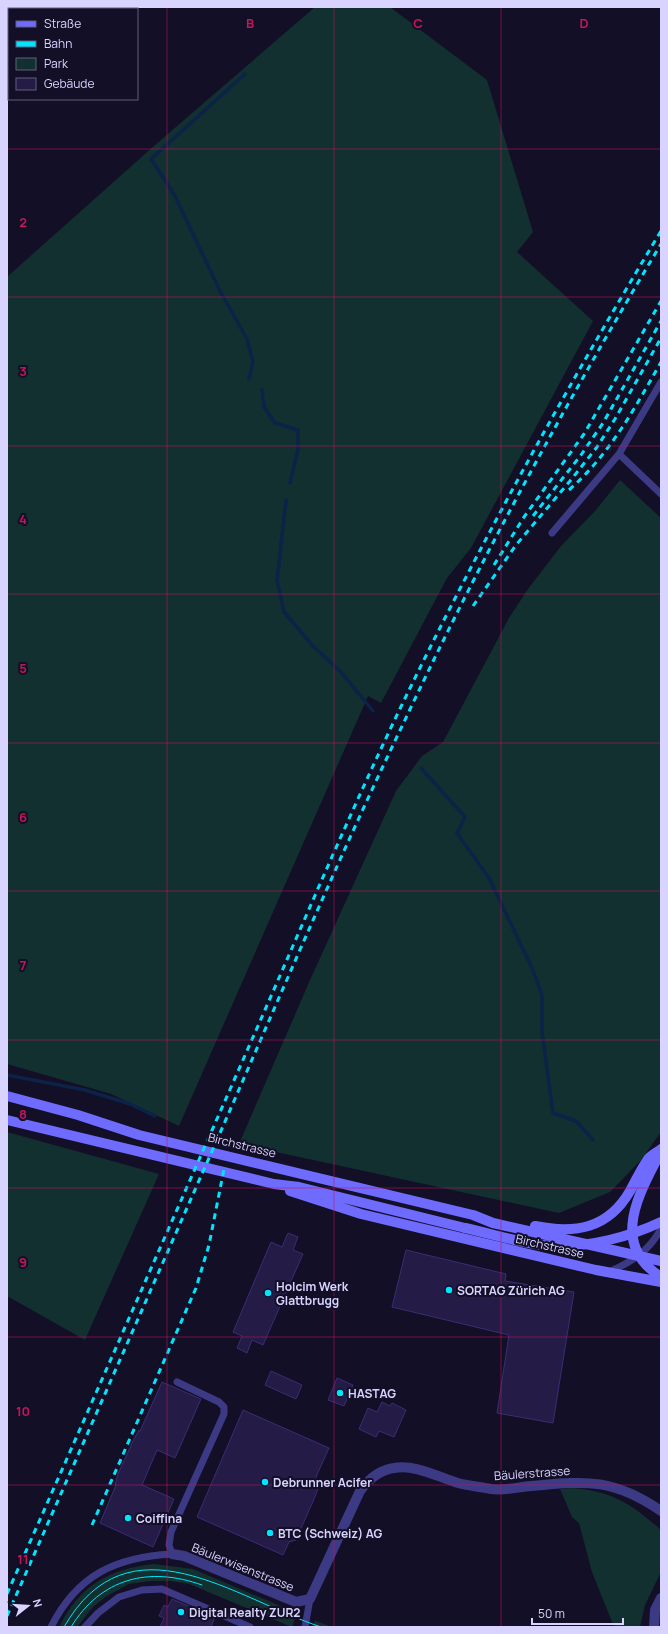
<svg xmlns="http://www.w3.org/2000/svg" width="668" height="1634" font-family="Manrope,sans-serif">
  <rect width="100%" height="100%" fill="#130f26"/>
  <path fill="#12302f" d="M 315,7 L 390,7 L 487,80 L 533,232 L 517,252 L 593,321 L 471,548 L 447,578 L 381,703 L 368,696 L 179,1126 L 111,1094 L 7,1064 L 7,277 L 155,145 Z
    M 620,480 L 661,518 L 661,1132 L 641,1160 L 610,1192 L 559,1213 L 239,1144 L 310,980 L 396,791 L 422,756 L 443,742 L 509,618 L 528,589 L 561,546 L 595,511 Z
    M 7,1132 L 159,1174 L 85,1340 L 7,1296 Z
    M 573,1488 C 612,1491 633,1505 661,1530 L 661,1572 L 645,1605 L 640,1627 L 615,1627 L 612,1622 L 592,1572 L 579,1523 L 572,1517 L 560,1489 Z
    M 154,1564 L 193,1569 L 297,1613 L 292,1627 L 189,1584 L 170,1581 L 150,1581 L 129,1584 L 107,1596 L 93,1607 L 77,1627 L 59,1627 C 80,1585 109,1569 154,1564 Z
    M 315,1621 L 333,1627 L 312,1627 Z"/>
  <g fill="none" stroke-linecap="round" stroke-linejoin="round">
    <path stroke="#0c2248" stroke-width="3.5" d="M 245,74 L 151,159 L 175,196 L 220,291 L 247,339 L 253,362 L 249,379
      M 262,390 L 264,407 L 275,423 L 298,430 L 298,449 L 290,483
      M 286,500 L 277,580 L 284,612 L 313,646 L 341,672 L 373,711
      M 421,768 L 465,817 L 457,833 L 489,878 L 532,968 L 542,995 L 542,1032 L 553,1113 L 576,1121 L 593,1140
      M 7,1075 L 85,1090 L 130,1104 L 155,1116"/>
  </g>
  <path fill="#241b47" stroke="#3b2d73" d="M 288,1233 L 298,1237 L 293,1250 L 303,1254 L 263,1345 L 252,1340 L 247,1353 L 237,1348 L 242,1336 L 233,1332 L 271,1242 L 282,1247 Z
    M 406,1250 L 506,1274 L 505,1281 L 574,1292 L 553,1423 L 497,1413 L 509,1335 L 392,1307 Z
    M 271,1371 L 302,1385 L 296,1399 L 265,1385 Z
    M 337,1378 L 353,1385 L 344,1406 L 328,1400 Z
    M 162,1382 L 201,1399 L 175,1458 L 157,1450 L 142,1485 L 174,1499 L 153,1547 L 100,1523 L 116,1485 L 115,1485 L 118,1474 L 134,1439 L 139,1430 L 140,1431 Z
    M 382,1402 L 390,1406 L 392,1403 L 406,1410 L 394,1437 L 379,1431 L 376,1437 L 359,1429 L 368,1408 L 377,1412 Z
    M 243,1410 L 329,1448 L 316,1477 L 319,1486 L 314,1499 L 296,1540 L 289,1542 L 283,1555 L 197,1517 Z
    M 172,1599 L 215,1617 L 211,1627 L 160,1627 L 164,1618 L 159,1616 L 164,1605 L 168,1607 Z"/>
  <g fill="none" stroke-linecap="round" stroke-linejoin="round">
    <path stroke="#3d3a85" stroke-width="7" d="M 619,454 L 661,494
      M 552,533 L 619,454 L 661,382
      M 609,1272 C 633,1261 648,1252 661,1229
      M 51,1627 C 77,1575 116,1557 172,1554 L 169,1545 L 171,1532 L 224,1414 L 224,1407 L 219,1402 L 177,1382
      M 85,1627 L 98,1613 L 119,1597 L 142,1590 L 162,1589 L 250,1627
      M 305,1627 L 310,1599"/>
    <path stroke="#3d3a85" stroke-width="10" d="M 20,9 L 22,7
      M 7,25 L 9,23
      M 172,1554 L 184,1556 L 296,1602 L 310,1599 L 360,1491 C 368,1480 379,1470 394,1468 C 415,1464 438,1477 458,1483 C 469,1486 481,1487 491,1489 C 504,1491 518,1487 531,1486 C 587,1481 613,1478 661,1511"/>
    <path stroke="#3d3a85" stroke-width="10" d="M 654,1627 L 655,1610 L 661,1598"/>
    <path stroke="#6f6bff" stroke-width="10" d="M 7,1096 L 78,1115 L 139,1135 L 473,1215 L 493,1223 L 661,1261
      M 7,1120 L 274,1184 L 299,1187 L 465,1228
      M 661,1149 C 659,1153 658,1158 655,1163 C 634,1203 614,1247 661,1277
      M 290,1191 L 361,1214 L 596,1270 L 661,1282
      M 535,1226 C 575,1234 608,1229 630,1191 C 636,1180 641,1169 648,1159 C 651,1155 656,1153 660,1150"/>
    <path stroke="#00e5ff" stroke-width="1" d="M 64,1627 C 129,1514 234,1598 321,1627
      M 71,1627 C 101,1578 149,1566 202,1585"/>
    <path stroke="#00e5ff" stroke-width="3" stroke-dasharray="6 5" stroke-linecap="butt" d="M 569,490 C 610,454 635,408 661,362
      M 533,516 L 581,455 L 603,423 L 661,321
      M 494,565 L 524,517 L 584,434 L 661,301
      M 473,606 L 516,545 L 570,481 L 597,447 L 615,419 L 661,338
      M 92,1525 L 196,1288 L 209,1245 L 224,1169
      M 7,1594 C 88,1411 169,1228 250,1044 C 303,924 354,802 412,684 C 488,529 572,378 661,231
      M 7,1616 C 78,1455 149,1294 220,1133 C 280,996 339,857 404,722 C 481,558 568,399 661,244"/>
    <path stroke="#6f6bff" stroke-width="10" d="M 465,1228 C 493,1234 526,1245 554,1246 C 590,1247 629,1237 661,1222"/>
  </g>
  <path fill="none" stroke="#c2185b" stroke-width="1" stroke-opacity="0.55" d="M 167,7 L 167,1627M 334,7 L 334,1627M 501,7 L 501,1627M 7,149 L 661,149M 7,297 L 661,297M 7,446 L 661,446M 7,594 L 661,594M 7,743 L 661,743M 7,891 L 661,891M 7,1040 L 661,1040M 7,1188 L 661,1188M 7,1337 L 661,1337M 7,1485 L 661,1485"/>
  <g fill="#00e5ff" stroke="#130f26" stroke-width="1.5">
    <circle cx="449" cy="1290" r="4"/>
    <circle cx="268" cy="1293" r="4"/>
    <circle cx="340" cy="1393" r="4"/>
    <circle cx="265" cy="1482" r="4"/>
    <circle cx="128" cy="1518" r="4"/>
    <circle cx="270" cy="1533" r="4"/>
    <circle cx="181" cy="1612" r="4"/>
  </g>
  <g text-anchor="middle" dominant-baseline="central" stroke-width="4" stroke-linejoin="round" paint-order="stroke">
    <g font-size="12" fill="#d9d4ff" stroke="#130f26">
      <text transform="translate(242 1145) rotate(14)">Birchstrasse</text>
      <text transform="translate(550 1246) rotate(13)">Birchstrasse</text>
      <text transform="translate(532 1473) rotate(-4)">Bäulerstrasse</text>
      <text transform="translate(243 1567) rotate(22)">Bäulerwisenstrasse</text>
    </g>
    <g font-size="12" font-weight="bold" fill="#d9d4ff" stroke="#130f26" text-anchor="start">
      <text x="276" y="1286">Holcim Werk<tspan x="276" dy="14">Glattbrugg</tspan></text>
      <text x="457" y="1290">SORTAG Zürich AG</text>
      <text x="348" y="1393">HASTAG</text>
      <text x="273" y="1482">Debrunner Acifer</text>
      <text x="136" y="1518">Coiffina</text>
      <text x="278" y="1533">BTC (Schweiz) AG</text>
      <text x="189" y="1612">Digital Realty ZUR2</text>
    </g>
  </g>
  <g font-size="13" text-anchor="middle" font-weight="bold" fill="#c2185b" stroke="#130f26" stroke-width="4" stroke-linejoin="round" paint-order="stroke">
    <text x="250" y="28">B</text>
    <text x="418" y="28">C</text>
    <text x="584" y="28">D</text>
    <text x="23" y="227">2</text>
    <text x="23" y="376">3</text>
    <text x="23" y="524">4</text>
    <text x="23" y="673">5</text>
    <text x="23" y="822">6</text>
    <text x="23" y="970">7</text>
    <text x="23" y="1119">8</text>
    <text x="23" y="1267">9</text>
    <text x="23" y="1416">10</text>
    <text x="23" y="1564">11</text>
  </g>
  <rect width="668" height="1634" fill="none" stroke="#d9d4ff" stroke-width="16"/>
  <rect x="8" y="8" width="130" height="92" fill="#130f26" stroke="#625e7d"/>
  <rect x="16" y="21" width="20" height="6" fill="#6f6bff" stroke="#625e7d"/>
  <text x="44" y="28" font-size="12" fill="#d9d4ff">Straße</text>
  <rect x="16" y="41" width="20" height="6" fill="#00e5ff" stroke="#625e7d"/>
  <text x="44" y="48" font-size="12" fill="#d9d4ff">Bahn</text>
  <rect x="16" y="58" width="20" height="12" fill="#12302f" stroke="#625e7d"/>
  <text x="44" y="68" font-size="12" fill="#d9d4ff">Park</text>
  <rect x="16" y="78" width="20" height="12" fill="#241b47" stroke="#625e7d"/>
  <text x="44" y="88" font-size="12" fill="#d9d4ff">Gebäude</text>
  <g transform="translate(28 1606) rotate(73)" stroke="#130f26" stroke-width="3" paint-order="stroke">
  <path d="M0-3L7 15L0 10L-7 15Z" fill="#d9d4ff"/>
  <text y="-6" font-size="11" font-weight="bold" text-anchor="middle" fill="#d9d4ff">N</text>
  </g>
  <path d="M532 1618v6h91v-6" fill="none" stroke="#d9d4ff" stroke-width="2"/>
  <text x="538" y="1618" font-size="12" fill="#d9d4ff" stroke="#130f26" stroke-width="3" paint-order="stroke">50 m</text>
</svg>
